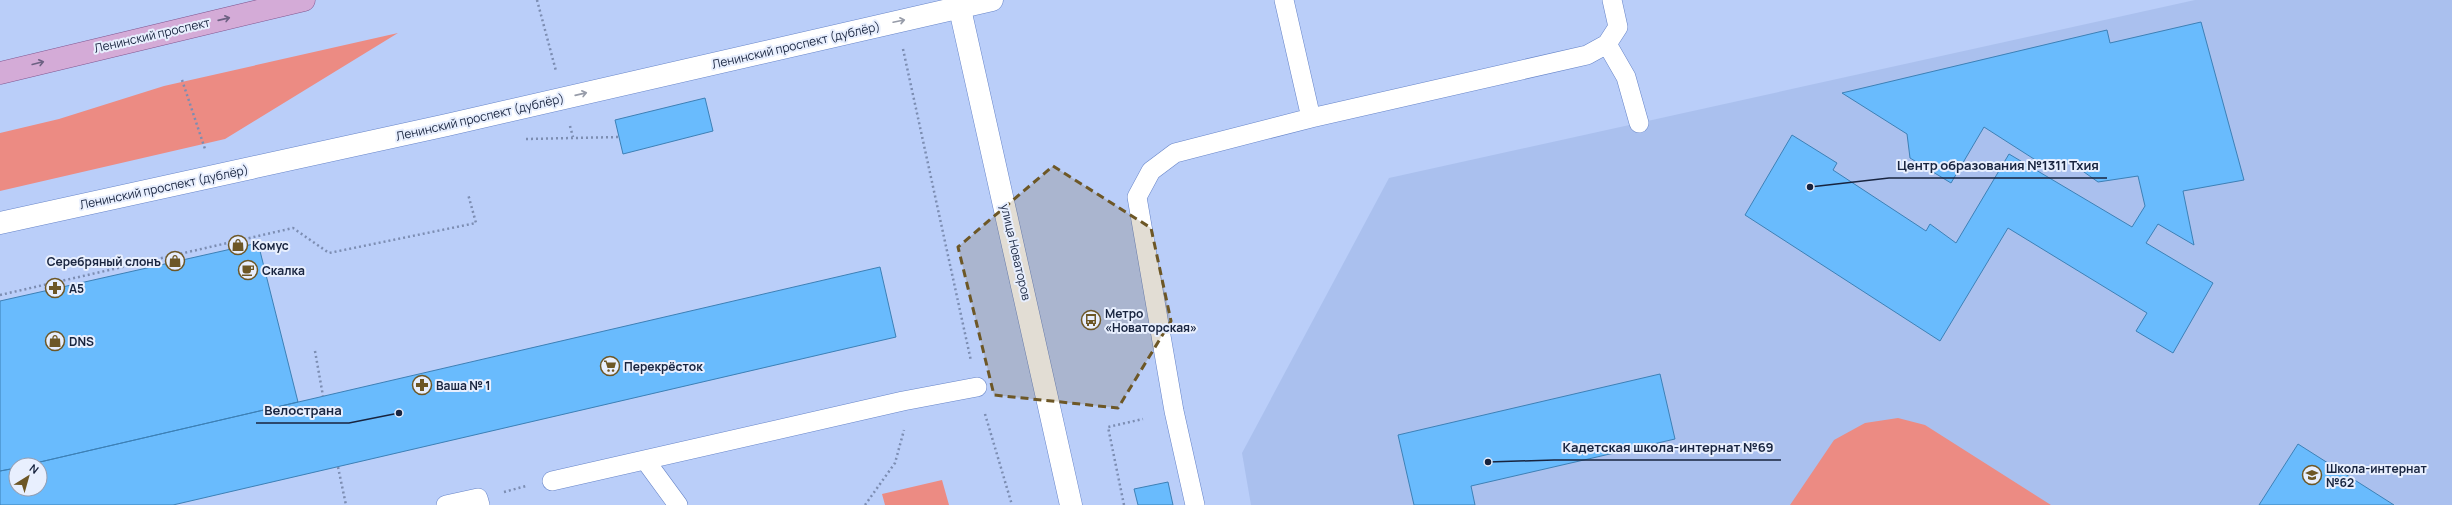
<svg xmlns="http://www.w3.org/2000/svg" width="2452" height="505" font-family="Manrope,sans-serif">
  <rect width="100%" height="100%" fill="#bacef9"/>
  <path fill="#aac0ee" d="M 2195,0 L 2452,0 L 2452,505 L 1251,505 L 1242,453 L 1389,178 Z"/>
  <path fill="#ec8b83" d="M 398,33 L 225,139 L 0,191 L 0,133 L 59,119 L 164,86 Z
    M 1898,418 L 1925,425 L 2051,505 L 1790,505 L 1834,440 L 1865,423 Z
    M 942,480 L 949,505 L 885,505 L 882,494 Z"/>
  <path fill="#69bbfd" stroke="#3d80b6" d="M 2201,22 L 2244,180 L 2183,191 L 2194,245 L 2158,224 L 2146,243 L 2213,283 L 2173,353 L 2136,331 L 2147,313 L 2008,228 L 1940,341 L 1745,215 L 1792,135 L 1837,163 L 1833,170 L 1926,231 L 1930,224 L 1956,243 L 2009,154 L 2132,227 L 2145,206 L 2138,176 L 2098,182 L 2070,162 L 2048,168 L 1984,127 L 1951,183 L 1910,158 L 1907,134 L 1842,93 L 2107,30 L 2110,43 Z
    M 705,98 L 713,131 L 623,154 L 615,120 Z
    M 258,243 L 298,402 L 27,465 L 16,465 L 16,468 L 0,471 L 0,301 Z
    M 880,267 L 896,337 L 173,505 L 0,505 L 0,471 L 16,468 L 16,489 L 40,489 L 40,465 L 27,465 Z
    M 1660,374 L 1675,439 L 1471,486 L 1475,505 L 1414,505 L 1398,435 Z
    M 2298,444 L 2394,505 L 2259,505 Z
    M 1168,482 L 1173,505 L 1138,505 L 1134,489 Z"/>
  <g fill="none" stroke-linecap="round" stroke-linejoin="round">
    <g stroke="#6684c8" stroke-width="20">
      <path id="lane" d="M 1284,0 L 1311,118
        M 1607,44 L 1626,77 L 1639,123
        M 645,460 L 678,505
        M 552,481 L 903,401 L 977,387
        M 446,505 L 478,498 L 480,505
        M 1195,505 L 1174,411 L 1137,197 L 1151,171 L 1175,153 L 1311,118 L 1587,55 L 1607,44 L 1618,27 L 1612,0"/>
    </g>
    <g stroke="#6684c8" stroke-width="23">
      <path id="street" d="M 0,223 L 447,125 L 992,0"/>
    </g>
    <g stroke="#6684c8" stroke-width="23">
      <path id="secondary" d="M 958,0 L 1071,505"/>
    </g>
    <g stroke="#805790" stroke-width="23">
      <path id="primary" d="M 0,73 L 304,0"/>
    </g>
    <path stroke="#7c8db2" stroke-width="2.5" stroke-dasharray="2 3" stroke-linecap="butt" d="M 537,0 L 556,71
      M 903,49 L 971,361
      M 182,80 L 205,149
      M 570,126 L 573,137
      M 526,139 L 619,137
      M 0,295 L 293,228 L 329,253 L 476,223 L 468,194
      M 315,351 L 323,396
      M 985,414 L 1012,505
      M 338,467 L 346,505
      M 504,492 L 526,486
      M 865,505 L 895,463 L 904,430
      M 1124,505 L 1108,427 L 1143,419"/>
    <use href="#lane" stroke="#fff" stroke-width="19"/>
    <use href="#street" stroke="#fff" stroke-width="22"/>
    <use href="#secondary" stroke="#fff" stroke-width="22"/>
    <use href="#primary" stroke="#d4abd7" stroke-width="22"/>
  </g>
  <defs><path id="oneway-shaft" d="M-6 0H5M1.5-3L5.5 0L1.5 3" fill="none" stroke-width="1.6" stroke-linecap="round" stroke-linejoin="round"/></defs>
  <g stroke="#6d6183">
    <use href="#oneway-shaft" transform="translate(224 19) rotate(-13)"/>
    <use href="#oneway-shaft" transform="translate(38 63) rotate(-14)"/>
  </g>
  <g stroke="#979ca9">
    <use href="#oneway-shaft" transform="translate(899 21) rotate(-12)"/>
    <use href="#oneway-shaft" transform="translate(581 94) rotate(-13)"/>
  </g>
  <path fill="#6d5726" fill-opacity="0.2" stroke="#6d5726" stroke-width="3" stroke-dasharray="8 5" stroke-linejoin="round" d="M 1053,166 L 1151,228 L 1171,321 L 1118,408 L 994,395 L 958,247 Z"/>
  <defs>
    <g id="shop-ring" transform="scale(1)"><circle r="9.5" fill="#e8effe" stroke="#6d5726" stroke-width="1.5"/><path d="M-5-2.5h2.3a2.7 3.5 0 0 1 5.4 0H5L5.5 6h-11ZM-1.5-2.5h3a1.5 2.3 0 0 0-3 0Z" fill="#6d5726"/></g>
    <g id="cafe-ring" transform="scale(1)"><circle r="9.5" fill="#e8effe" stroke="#6d5726" stroke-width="1.5"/><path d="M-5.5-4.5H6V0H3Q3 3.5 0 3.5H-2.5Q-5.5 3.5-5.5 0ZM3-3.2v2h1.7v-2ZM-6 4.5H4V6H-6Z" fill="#6d5726"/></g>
    <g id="pharmacy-ring" transform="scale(1)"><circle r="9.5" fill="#e8effe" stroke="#6d5726" stroke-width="1.5"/><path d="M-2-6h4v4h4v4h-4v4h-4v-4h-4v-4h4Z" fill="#6d5726"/></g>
    <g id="bus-ring" transform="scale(1)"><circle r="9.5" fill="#e8effe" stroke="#6d5726" stroke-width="1.5"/><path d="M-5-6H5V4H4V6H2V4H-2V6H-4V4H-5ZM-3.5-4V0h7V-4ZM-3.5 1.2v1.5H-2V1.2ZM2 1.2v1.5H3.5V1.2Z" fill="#6d5726"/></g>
    <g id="supermarket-ring" transform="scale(1)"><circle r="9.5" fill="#e8effe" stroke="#6d5726" stroke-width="1.5"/><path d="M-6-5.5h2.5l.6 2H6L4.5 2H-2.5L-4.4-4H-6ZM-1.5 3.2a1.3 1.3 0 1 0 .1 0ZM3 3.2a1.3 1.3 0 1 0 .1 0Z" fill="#6d5726"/></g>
    <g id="school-ring" transform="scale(1)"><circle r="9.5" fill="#e8effe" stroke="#6d5726" stroke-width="1.5"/><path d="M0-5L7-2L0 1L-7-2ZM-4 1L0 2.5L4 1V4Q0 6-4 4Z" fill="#6d5726"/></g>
  </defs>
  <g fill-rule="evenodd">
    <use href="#shop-ring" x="238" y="245"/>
    <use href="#shop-ring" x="175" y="261"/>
    <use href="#cafe-ring" x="248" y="270"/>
    <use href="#pharmacy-ring" x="55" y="288"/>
    <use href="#bus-ring" x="1091" y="320"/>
    <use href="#shop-ring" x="55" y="341"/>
    <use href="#supermarket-ring" x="610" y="366"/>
    <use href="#pharmacy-ring" x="422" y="385"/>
    <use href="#school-ring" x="2312" y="475"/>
  </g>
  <g text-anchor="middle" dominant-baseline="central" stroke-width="4" stroke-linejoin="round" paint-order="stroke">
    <g font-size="12" fill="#18243f" stroke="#e8effe">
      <text transform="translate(152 35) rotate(-13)">Ленинский проспект</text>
      <text transform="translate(796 45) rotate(-13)">Ленинский проспект (дублёр)</text>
      <text transform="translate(480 117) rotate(-13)">Ленинский проспект (дублёр)</text>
      <text transform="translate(164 187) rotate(-12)">Ленинский проспект (дублёр)</text>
      <text transform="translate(1016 252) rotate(77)">улица Новаторов</text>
    </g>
    <g font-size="12" font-weight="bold" fill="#18243f" stroke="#e8effe" text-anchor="start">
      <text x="252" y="245">Комус</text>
      <text x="161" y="261" text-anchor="end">Серебряный слонъ</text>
      <text x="262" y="270">Скалка</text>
      <text x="69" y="288">А5</text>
      <text x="1105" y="313">Метро<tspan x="1105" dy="14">«Новаторская»</tspan></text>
      <text x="69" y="341">DNS</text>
      <text x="624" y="366">Перекрёсток</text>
      <text x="436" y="385">Ваша № 1</text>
      <text x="2326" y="468">Школа-интернат<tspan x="2326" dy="14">№62</tspan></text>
    </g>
  </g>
  <path fill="none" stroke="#18243f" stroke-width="1.5" d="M1810 187L1889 178H2107M399 413L349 423H256M1488 462L1554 460H1781"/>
  <g fill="#18243f" stroke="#e8effe" stroke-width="1.5">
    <circle cx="1810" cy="187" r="4"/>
    <circle cx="399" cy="413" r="4"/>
    <circle cx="1488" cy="462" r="4"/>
  </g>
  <g font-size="13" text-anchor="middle" font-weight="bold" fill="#18243f" stroke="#e8effe" stroke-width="4" stroke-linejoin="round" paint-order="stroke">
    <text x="1998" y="170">Центр образования №1311 Тхия</text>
    <text x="303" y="415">Велострана</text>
    <text x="1668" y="452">Кадетская школа-интернат №69</text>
  </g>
  <g transform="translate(28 477) rotate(37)"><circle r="19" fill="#e8effe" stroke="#959eb2"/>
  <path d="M0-3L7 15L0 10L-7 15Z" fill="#6d5726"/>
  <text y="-6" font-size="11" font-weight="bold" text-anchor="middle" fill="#18243f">N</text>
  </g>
</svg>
